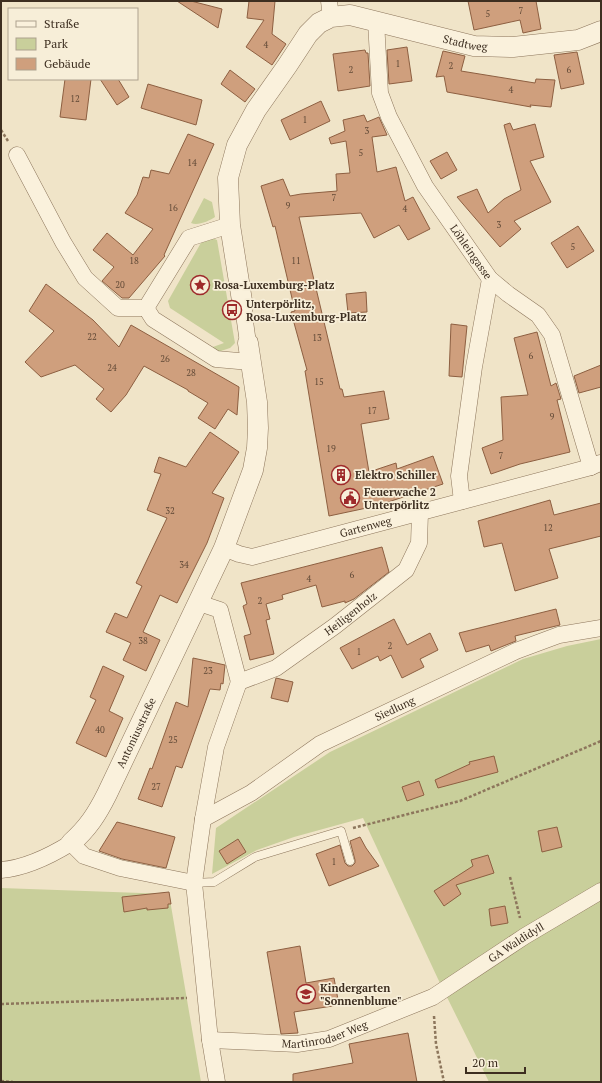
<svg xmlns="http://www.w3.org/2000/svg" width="602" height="1083" font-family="'PT Serif',serif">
  <rect width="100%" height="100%" fill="#f0e4c8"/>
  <path fill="#c9cf9b" d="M 204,198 L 212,202 L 215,217 C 209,221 198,226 191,223 Z
    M 212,238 L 217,240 L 235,343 L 230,348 L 218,352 L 210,348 L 224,343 L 170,308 L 168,301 L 202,241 Z
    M 601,639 L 601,1082 L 489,1082 L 438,979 L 363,818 L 294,837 L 257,850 L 212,874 L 216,828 L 330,752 L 523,659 L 567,646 Z
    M 1,888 L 169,894 L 201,1082 L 1,1082 Z"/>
  <path fill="#cf9f7d" stroke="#8d5f41" d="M 177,1 L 191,1 L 222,9 L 218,28 Z
    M 249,1 L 275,1 L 272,34 L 286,44 L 272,65 L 246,47 L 264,20 L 247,18 Z
    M 468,1 L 536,1 L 541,29 L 523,33 L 520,20 L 474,30 Z
    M 407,47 L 412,81 L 389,84 L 387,50 Z
    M 365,50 L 366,53 L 368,53 L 370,86 L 338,91 L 333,54 Z
    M 443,51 L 465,56 L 461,71 L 535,83 L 536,79 L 555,80 L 551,107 L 530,105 L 531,107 L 447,92 L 444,76 L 436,77 Z
    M 577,52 L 584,84 L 561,89 L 554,55 Z
    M 230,70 L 255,89 L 245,102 L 221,84 Z
    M 65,79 L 91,79 L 86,120 L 60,117 Z
    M 100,79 L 118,79 L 129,97 L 117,105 Z
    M 148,84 L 202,100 L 196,125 L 141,108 Z
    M 321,101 L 330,121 L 290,140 L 281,120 Z
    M 364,115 L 367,122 L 379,117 L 387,135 L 372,137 L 377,172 L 396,167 L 405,201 L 413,197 L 430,229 L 408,240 L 399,225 L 374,238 L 361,213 L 299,217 L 340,389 L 342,389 L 344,397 L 384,391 L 389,419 L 361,424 L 369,472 L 396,463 L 397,469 L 433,456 L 443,484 L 376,506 L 329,516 L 305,371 L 307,370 L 291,312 L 295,311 L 275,226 L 273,227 L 261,186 L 283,179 L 290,196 L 301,194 L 337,191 L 336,174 L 350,173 L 346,141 L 331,144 L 329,138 L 345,131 L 343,120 Z
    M 510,123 L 513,130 L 535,124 L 544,157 L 530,161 L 551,202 L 514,221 L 521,229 L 500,247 L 457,197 L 477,189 L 488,213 L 504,199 L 521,190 L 504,125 Z
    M 188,134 L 214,144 L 164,255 L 165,256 L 129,298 L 122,298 L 102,281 L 114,267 L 93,250 L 107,233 L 133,255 L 153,229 L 125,213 L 137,195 L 143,177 L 149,178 L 151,170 L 169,174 Z
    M 447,152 L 457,170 L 441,179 L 430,161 Z
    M 578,226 L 594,251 L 567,268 L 551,243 Z
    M 46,284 L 93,320 L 119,347 L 131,325 L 239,387 L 237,415 L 228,409 L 215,429 L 198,418 L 208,403 L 188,391 L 188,390 L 144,366 L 126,395 L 111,412 L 96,399 L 104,389 L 75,365 L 41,377 L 25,362 L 54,331 L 29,311 Z
    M 366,292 L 367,312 L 348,313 L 346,294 Z
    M 451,324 L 467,326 L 462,377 L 449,376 Z
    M 537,332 L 551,386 L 556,383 L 561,399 L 557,400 L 570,452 L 520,464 L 491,474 L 482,448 L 503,440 L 501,397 L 528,395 L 514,338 Z
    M 601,365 L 601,387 L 579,393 L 574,376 Z
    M 210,432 L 239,452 L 212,493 L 224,498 L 207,543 L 177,603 L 160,595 L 143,632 L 160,640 L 146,671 L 123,660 L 131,643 L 106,632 L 115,613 L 127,618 L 142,586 L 136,583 L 167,518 L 147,510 L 161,474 L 154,472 L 159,457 L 186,467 Z
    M 550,500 L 554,515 L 601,503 L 601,536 L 549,549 L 558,578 L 515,591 L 502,543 L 484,547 L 478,521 Z
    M 382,547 L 389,572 L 354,599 L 345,603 L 345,601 L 322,607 L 316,585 L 282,595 L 283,599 L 266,604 L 270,619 L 266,620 L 274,654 L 250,660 L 244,636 L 251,634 L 243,606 L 247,604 L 241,583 Z
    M 556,609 L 560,625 L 515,636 L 516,641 L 491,651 L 489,645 L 466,652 L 459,633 Z
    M 394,619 L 407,645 L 430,633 L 438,650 L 420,659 L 424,667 L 402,678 L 391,655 L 380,661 L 378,656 L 352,669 L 340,648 Z
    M 193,658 L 225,665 L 223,684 L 221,683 L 220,690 L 210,689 L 182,768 L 176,766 L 162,807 L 138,799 L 150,768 L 152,769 L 176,702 L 188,707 Z
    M 103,666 L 124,676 L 109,711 L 123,718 L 106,757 L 76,743 L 96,700 L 90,697 Z
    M 276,678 L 293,682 L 288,702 L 271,698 Z
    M 494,756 L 498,772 L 438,788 L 435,780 L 470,764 L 469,762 Z
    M 419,781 L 424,795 L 407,801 L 402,787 Z
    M 117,822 L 175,837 L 166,868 L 122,859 L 99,851 Z
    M 557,827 L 562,847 L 542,852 L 538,831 Z
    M 360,837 L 366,848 L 379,866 L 329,886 L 316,854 L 340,845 L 345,863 L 348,866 L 352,866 L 355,863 L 355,860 L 350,841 Z
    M 238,839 L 246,852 L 227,864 L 219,851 Z
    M 488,855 L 494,873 L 456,885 L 461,894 L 444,906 L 434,891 L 473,866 L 471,860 Z
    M 169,892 L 171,904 L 168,904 L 168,908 L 147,910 L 147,908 L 124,912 L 122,897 Z
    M 505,906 L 508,923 L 491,926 L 489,909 Z
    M 300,946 L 306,983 L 334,978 L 339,1005 L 294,1012 L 298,1033 L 281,1034 L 267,952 Z
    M 408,1033 L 417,1082 L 293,1082 L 293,1074 L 353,1063 L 349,1044 Z"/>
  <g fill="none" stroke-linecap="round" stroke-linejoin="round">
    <g stroke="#8d765c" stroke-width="9">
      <path id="service" d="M 194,883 L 214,882 L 255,857 L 341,831 L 350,861"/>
    </g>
    <g stroke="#8d765c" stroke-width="17">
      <g id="minor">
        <path d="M 329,1 L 331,17"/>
        <path id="s1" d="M 376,21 L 380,93 L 389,117 L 425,186 L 490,279 L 508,294 L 538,315 L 552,335 L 591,467"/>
        <path d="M 17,155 L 63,242 L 85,278 L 118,308 L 146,308"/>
        <path d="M 243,307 L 248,343"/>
        <path d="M 146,308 L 189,238 L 230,225"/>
        <path d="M 146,308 L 153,319 L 216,359 L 250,362"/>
        <path d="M 462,501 L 459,476 L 474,367 L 490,279"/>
        <path id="s2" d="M 224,548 L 239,554 L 252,557 L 591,467 L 600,463"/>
        <path d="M 199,603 L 220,610 L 239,682"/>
        <path id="s3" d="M 203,819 L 251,793 L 320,744 L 516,651 L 559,635 L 601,628"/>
        <path d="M 1,870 C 26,868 50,856 71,843 L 84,856 L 120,868 L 194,883"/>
        <path id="s4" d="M 210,1040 L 297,1044 L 329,1039 L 433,997 L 525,936 L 601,891"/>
        <path id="s5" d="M 217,1082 L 210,1040 L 194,883 L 203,819 L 216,747 L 239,682 L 276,668 L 335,626 L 406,570 L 419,543 L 420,513"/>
      </g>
    </g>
    <g stroke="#8d765c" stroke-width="21">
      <g id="tertiary">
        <path id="s6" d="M 243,307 L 230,225 L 228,178 L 237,145 L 256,110 L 287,66 L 308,34 L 319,23 L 331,17 L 350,15 L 474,46 L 513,47 L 578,40 L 601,31"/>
        <path id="s7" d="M 71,843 C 88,828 97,814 107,794 L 224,548 L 253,470 L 257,448 L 258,428 L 257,402 L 248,343"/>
      </g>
    </g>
    <path stroke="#8d765c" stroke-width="2.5" stroke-dasharray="3 2" stroke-linecap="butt" d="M 1,130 L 8,141
      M 353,828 L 460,801 L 601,741
      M 510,877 L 520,918
      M 1,1004 L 187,998
      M 434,1016 L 436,1044 L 444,1082
      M 1,1081 L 13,1082"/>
    <use href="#service" stroke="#faf1dc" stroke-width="8"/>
    <use href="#minor" stroke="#faf1dc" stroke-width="16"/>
    <use href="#tertiary" stroke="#faf1dc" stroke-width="20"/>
  </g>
  <defs>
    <g id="sight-ring" transform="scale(1)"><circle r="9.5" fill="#f7eed8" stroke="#9e2a2b" stroke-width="1.5"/><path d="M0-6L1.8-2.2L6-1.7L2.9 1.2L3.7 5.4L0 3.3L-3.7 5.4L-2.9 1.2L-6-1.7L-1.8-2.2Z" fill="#9e2a2b"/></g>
    <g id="bus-ring" transform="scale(1)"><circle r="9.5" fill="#f7eed8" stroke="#9e2a2b" stroke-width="1.5"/><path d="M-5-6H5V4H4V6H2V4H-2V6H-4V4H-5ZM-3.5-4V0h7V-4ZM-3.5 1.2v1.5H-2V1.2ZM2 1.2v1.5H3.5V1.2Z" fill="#9e2a2b"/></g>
    <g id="building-ring" transform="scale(1)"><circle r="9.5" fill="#f7eed8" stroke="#9e2a2b" stroke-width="1.5"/><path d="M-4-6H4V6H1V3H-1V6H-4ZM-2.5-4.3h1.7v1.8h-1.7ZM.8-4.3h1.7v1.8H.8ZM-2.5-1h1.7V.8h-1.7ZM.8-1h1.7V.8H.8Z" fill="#9e2a2b"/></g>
    <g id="civic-ring" transform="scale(1)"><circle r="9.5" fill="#f7eed8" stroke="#9e2a2b" stroke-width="1.5"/><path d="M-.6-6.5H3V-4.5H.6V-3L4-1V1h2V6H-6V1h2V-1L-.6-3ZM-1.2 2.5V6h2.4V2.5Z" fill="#9e2a2b"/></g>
    <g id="school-ring" transform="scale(1)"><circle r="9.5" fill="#f7eed8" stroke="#9e2a2b" stroke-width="1.5"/><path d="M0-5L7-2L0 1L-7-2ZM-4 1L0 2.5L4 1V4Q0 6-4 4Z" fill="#9e2a2b"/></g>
  </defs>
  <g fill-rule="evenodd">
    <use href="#sight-ring" x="200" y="285"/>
    <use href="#bus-ring" x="232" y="310"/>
    <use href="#building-ring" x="341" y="475"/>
    <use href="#civic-ring" x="350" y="498"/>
    <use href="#school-ring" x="306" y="994"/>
  </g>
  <g text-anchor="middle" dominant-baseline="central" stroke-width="3.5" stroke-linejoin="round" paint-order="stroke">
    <g font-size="9" fill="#624a37">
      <text x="521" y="11">7</text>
      <text x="488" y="14">5</text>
      <text x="266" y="45">4</text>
      <text x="398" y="64">1</text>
      <text x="451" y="66">2</text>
      <text x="351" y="70">2</text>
      <text x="569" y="70">6</text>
      <text x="511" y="90">4</text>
      <text x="75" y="99">12</text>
      <text x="305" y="120">1</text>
      <text x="367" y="131">3</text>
      <text x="361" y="153">5</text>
      <text x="192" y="163">14</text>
      <text x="334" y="198">7</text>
      <text x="288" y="206">9</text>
      <text x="173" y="208">16</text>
      <text x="405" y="209">4</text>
      <text x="499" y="225">3</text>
      <text x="573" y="247">5</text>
      <text x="134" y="261">18</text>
      <text x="296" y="261">11</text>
      <text x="120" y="285">20</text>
      <text x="92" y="337">22</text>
      <text x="317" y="338">13</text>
      <text x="531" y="356">6</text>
      <text x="165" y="359">26</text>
      <text x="112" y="368">24</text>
      <text x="191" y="373">28</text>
      <text x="319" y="382">15</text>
      <text x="372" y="411">17</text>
      <text x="552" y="417">9</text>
      <text x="331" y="449">19</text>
      <text x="501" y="456">7</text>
      <text x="170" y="511">32</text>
      <text x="548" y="528">12</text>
      <text x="184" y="565">34</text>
      <text x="352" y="575">6</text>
      <text x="309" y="579">4</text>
      <text x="260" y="601">2</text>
      <text x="143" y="641">38</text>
      <text x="390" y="646">2</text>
      <text x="359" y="652">1</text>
      <text x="208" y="671">23</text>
      <text x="100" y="730">40</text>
      <text x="173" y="740">25</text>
      <text x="156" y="787">27</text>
      <text x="334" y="862">1</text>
    </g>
    <g font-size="11" fill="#3d2e20" stroke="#f7eed8">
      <text stroke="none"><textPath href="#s6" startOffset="463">Stadtweg</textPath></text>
      <text stroke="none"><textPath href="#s1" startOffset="256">Löhleingasse</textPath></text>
      <text stroke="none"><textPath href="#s2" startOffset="147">Gartenweg</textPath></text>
      <text stroke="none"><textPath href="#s5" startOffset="539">Heiligenholz</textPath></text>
      <text stroke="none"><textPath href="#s3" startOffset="222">Siedlung</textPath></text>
      <text stroke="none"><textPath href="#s7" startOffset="129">Antoniusstraße</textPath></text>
      <text stroke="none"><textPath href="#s4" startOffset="331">GA Waldidyll</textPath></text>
      <text stroke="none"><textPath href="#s4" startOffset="116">Martinrodaer Weg</textPath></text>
    </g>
    <g font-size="11" font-weight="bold" fill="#3d2e20" stroke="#f7eed8" text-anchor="start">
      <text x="214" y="285">Rosa-Luxemburg-Platz</text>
      <text x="246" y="304">Unterpörlitz,<tspan x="246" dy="13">Rosa-Luxemburg-Platz</tspan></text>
      <text x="355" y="475">Elektro Schiller</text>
      <text x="364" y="492">Feuerwache 2<tspan x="364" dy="13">Unterpörlitz</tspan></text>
      <text x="320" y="988">Kindergarten<tspan x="320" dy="13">"Sonnenblume"</tspan></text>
    </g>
  </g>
  <rect width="602" height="1083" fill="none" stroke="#3d2e20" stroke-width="4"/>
  <rect x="8" y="8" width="130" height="72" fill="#f7eed8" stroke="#ada18e"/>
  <rect x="16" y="21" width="20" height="6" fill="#faf1dc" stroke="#ada18e"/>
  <text x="44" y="28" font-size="12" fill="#3d2e20">Straße</text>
  <rect x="16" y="38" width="20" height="12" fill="#c9cf9b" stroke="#ada18e"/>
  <text x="44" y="48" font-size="12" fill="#3d2e20">Park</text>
  <rect x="16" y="58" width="20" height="12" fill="#cf9f7d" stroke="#ada18e"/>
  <text x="44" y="68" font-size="12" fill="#3d2e20">Gebäude</text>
  <path d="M466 1067v6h59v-6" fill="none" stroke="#3d2e20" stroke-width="2"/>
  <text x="472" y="1067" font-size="12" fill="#3d2e20" stroke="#f7eed8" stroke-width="3" paint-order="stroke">20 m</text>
</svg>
